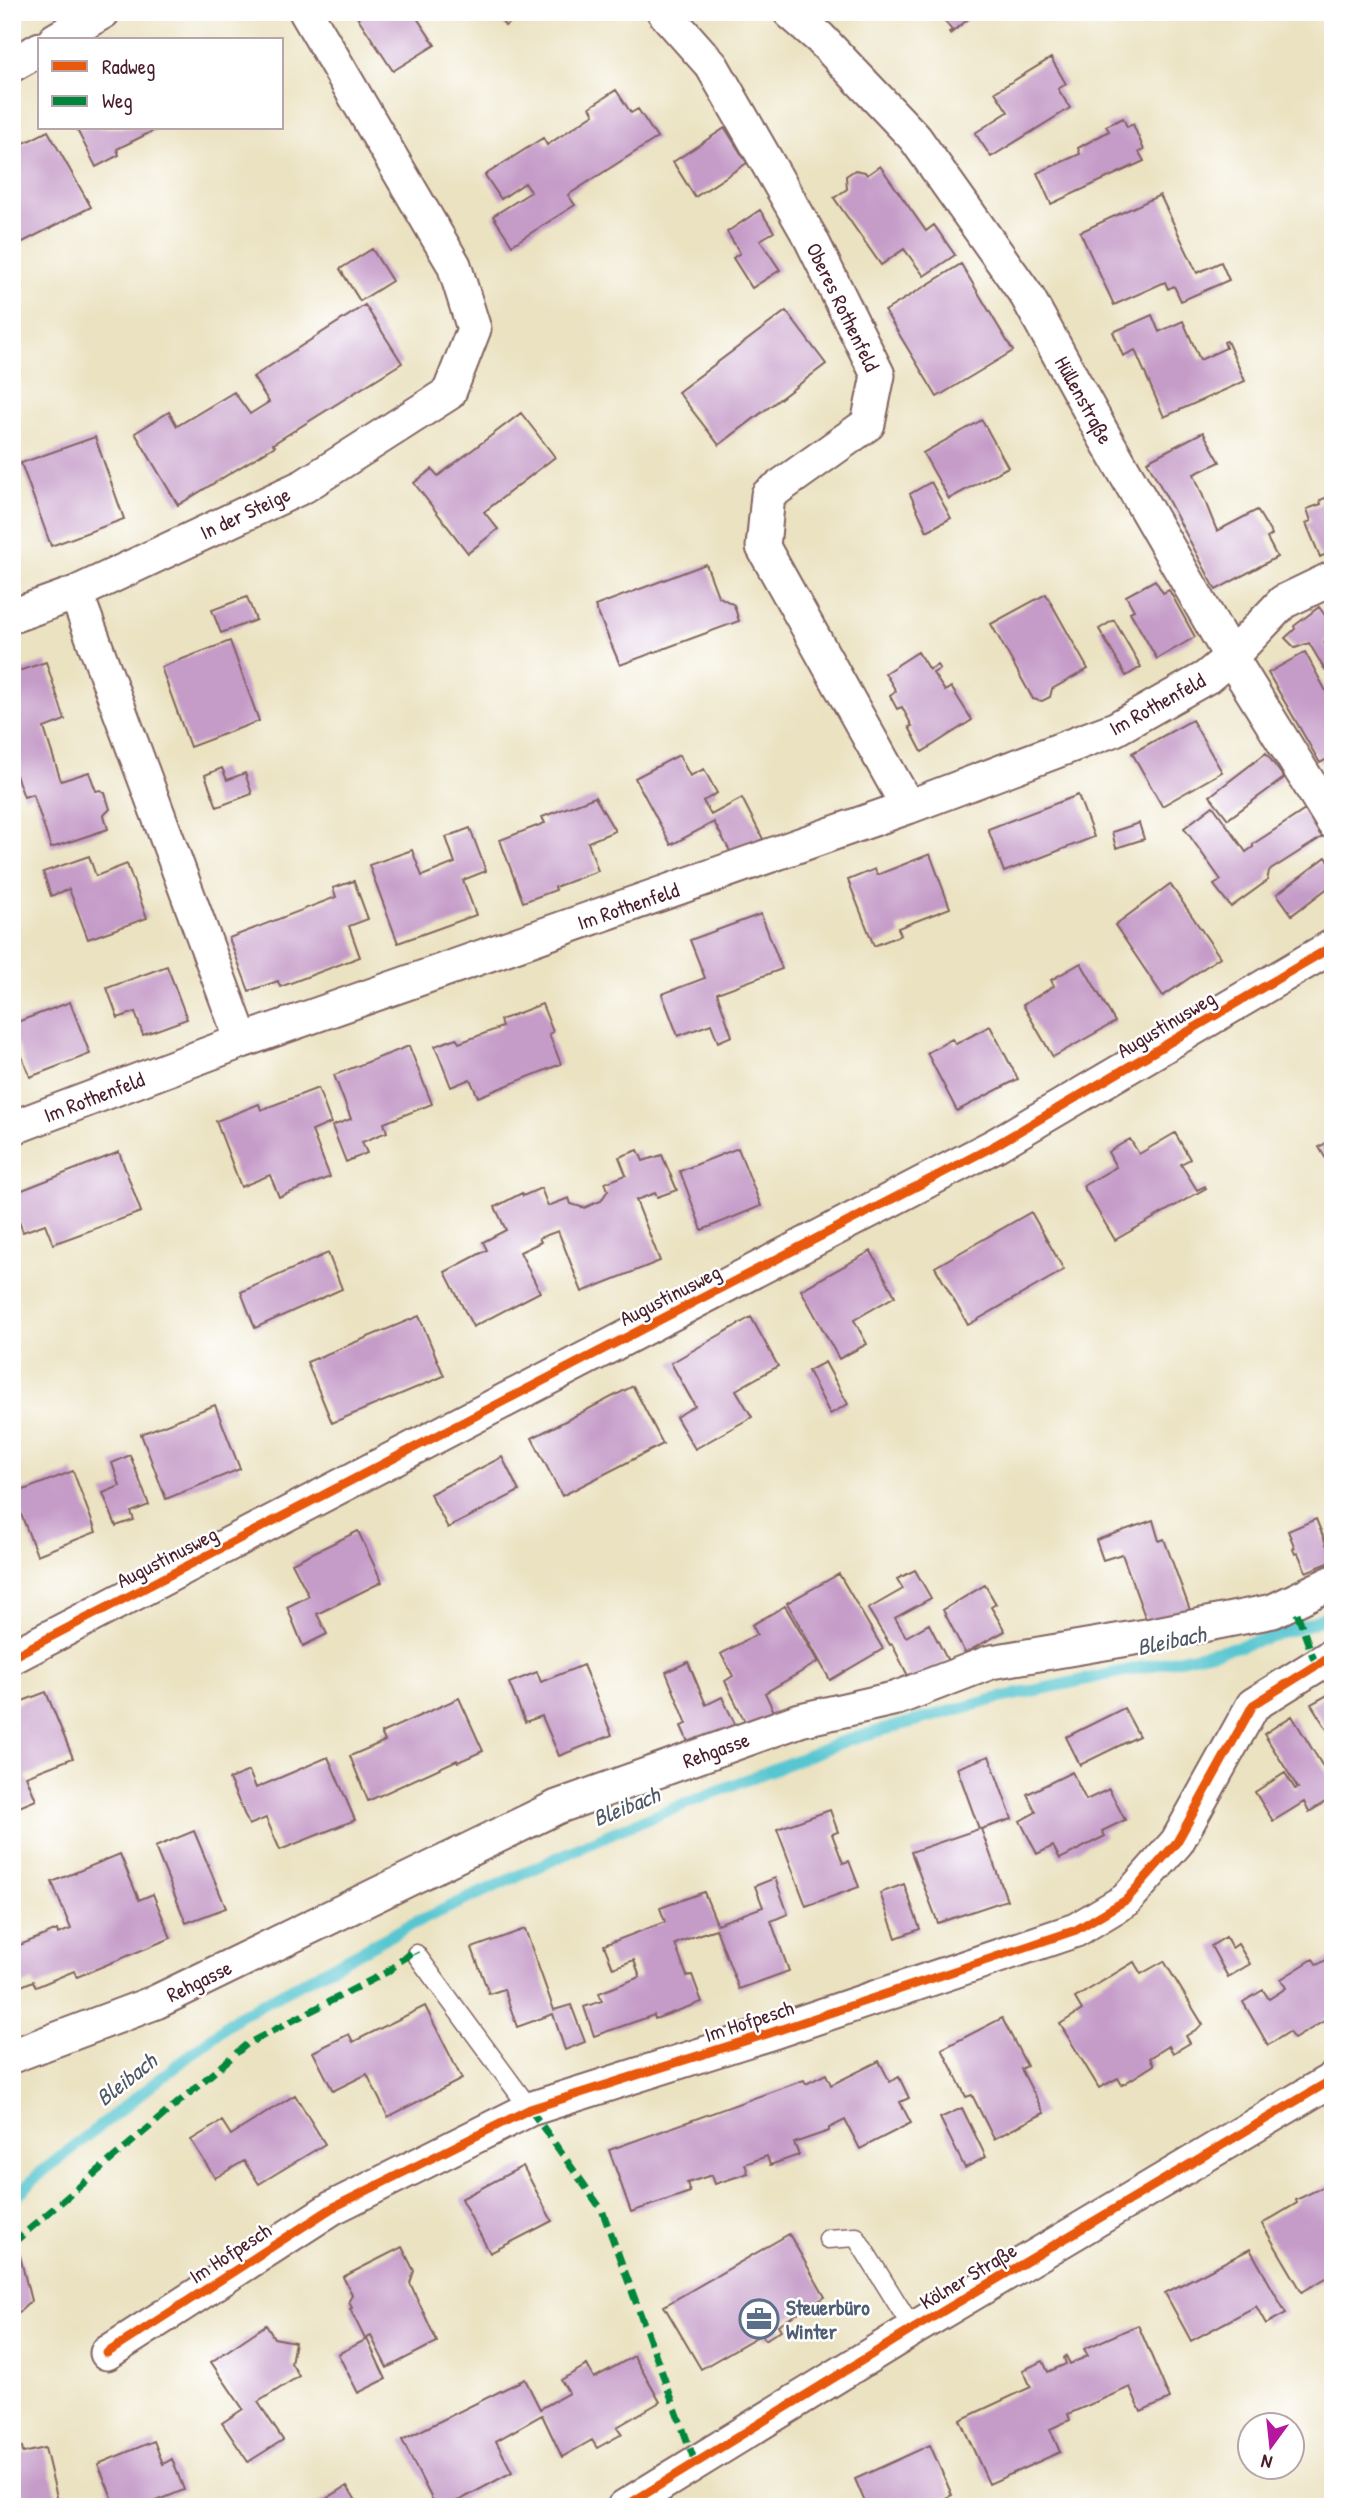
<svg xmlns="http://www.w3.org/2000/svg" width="1345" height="2519" font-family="'Patrick Hand',sans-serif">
  <rect width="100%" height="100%" fill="#fff"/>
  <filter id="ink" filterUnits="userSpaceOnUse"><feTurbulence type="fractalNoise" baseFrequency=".0143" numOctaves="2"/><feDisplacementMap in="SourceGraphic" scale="14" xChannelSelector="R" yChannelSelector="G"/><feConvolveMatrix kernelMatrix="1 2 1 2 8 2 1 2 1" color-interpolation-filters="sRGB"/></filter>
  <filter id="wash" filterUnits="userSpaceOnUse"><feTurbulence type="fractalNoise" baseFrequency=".00686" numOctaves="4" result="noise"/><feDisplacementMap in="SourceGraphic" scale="28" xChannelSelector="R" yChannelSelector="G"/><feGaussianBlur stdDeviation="1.57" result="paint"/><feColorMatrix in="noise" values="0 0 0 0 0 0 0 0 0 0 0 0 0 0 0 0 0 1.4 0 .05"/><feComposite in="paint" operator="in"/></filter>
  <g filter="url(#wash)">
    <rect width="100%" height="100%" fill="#ebe2c1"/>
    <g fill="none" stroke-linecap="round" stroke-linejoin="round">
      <path stroke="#59c6d0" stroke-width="12" d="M 12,2201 L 38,2175 L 239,2016 L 410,1925 L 614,1832 L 850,1739 L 991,1700 L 1240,1646 L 1310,1624 L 1333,1613"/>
    </g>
    <g id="blocks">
      <path fill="#c59bc8" d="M 354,12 L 413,12 L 435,45 L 393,71 Z
        M 496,12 L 526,12 L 505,26 Z
        M 937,12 L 977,12 L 950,34 L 949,32 L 952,30 Z
        M 1051,58 L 1066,84 L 1058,89 L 1070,108 L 991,157 L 975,133 L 1008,112 L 995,92 Z
        M 616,90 L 631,113 L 638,109 L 657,138 L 568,195 L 575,205 L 512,245 L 493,216 L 531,192 L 525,183 L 501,199 L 485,175 L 543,138 L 547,145 L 594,114 L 590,107 Z
        M 1123,118 L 1127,127 L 1133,124 L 1144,150 L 1139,152 L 1144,161 L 1051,204 L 1037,173 L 1080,154 L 1078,148 L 1109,131 L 1106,126 Z
        M 76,128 L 159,128 L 117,149 L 119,155 L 96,167 Z
        M 725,128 L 747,163 L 695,197 L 673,162 Z
        M 48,131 L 91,207 L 21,243 L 12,226 L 12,149 Z
        M 880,166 L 926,231 L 934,225 L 955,255 L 924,276 L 904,249 L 881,265 L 834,198 L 847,189 L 846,176 L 855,170 L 865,172 L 867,175 Z
        M 1160,195 L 1197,273 L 1221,262 L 1229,280 L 1181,301 L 1174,286 L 1168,289 L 1165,282 L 1114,305 L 1080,232 Z
        M 760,210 L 774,232 L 760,240 L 780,270 L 752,288 L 733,258 L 740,253 L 727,232 Z
        M 372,249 L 392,281 L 360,301 L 340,269 Z
        M 961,264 L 1013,351 L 937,397 L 885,311 Z
        M 365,305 L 402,363 L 273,444 L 275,446 L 178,505 L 135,433 L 169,412 L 177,426 L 234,392 L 250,414 L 269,402 L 253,377 Z
        M 786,311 L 826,364 L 719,445 L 678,392 Z
        M 1152,315 L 1159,332 L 1183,321 L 1200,360 L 1226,348 L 1224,342 L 1227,341 L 1245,381 L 1164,417 L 1135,350 L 1123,356 L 1113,332 Z
        M 521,413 L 555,457 L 484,512 L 498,529 L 468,553 L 414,483 L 432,469 L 438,476 Z
        M 982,420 L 1008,467 L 949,499 L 923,453 Z
        M 1203,432 L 1220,462 L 1194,474 L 1217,531 L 1257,510 L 1272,535 L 1267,538 L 1277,557 L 1216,590 L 1147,461 Z
        M 95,437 L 124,519 L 51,546 L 21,463 Z
        M 931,482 L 951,518 L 927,531 L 910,494 Z
        M 1333,495 L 1333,551 L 1320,557 L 1306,523 L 1311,521 L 1307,509 L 1321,504 L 1320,500 Z
        M 706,564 L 718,596 L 734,605 L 739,621 L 620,665 L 595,606 Z
        M 1155,580 L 1163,593 L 1169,590 L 1195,637 L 1157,659 L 1130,612 L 1134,610 L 1126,596 Z
        M 1046,594 L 1088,669 L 1052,689 L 1050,697 L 1042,701 L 1033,699 L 991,624 Z
        M 247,597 L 256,620 L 221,633 L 212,610 Z
        M 1319,607 L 1333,626 L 1333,637 L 1324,642 L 1330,652 L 1333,651 L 1333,666 L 1325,670 L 1309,643 L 1295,648 L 1285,638 L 1295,629 L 1294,626 Z
        M 1114,620 L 1141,667 L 1126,676 L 1099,629 Z
        M 230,641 L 259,721 L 190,747 L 161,667 Z
        M 918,652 L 929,670 L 937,665 L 940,669 L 933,673 L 945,691 L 951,687 L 972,720 L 922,752 L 909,727 L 912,726 L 902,707 L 897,709 L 890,696 L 896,691 L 885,673 Z
        M 1305,652 L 1333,704 L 1333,756 L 1320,763 L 1268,673 Z
        M 46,662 L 65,720 L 44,728 L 61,781 L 89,772 L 96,791 L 100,790 L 105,793 L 110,809 L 104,815 L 108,829 L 51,848 L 33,794 L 24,797 L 12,764 L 12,673 Z
        M 1192,720 L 1222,772 L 1162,806 L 1132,753 Z
        M 1266,753 L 1284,778 L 1228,819 L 1210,796 Z
        M 679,755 L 690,776 L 704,769 L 717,793 L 703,801 L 711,815 L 742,798 L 763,839 L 732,855 L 714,822 L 671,845 L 635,778 Z
        M 222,768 L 227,780 L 245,773 L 252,794 L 217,807 L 205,775 Z
        M 1078,795 L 1094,837 L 1004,872 L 988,829 Z
        M 595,797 L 615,831 L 588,842 L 598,871 L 555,887 L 556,890 L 523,902 L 500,840 L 545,823 L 542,817 Z
        M 1213,806 L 1246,852 L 1253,847 L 1253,844 L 1305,810 L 1322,837 L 1269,871 L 1267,881 L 1231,907 L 1214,885 L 1221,880 L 1184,828 Z
        M 1139,823 L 1144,839 L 1116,848 L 1112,832 Z
        M 470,828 L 486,871 L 463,880 L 476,915 L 398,943 L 369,865 L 412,850 L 422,876 L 455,863 L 446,837 Z
        M 930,854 L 950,908 L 898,928 L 901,935 L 874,946 L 848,880 L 875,869 L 877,875 Z
        M 89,856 L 96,876 L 127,864 L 147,918 L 88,939 L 69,889 L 51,896 L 43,872 Z
        M 1326,857 L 1333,866 L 1333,884 L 1292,915 L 1277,894 Z
        M 354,881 L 368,919 L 349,926 L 360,957 L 280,987 L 278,981 L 249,991 L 229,938 L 336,897 L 333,888 Z
        M 1170,884 L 1220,957 L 1163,996 L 1115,925 Z
        M 761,914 L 782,969 L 717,993 L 732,1036 L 718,1042 L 711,1024 L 678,1036 L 662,994 L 705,978 L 690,940 Z
        M 1081,963 L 1115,1022 L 1053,1057 L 1023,1005 L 1054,986 L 1051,980 Z
        M 167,966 L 187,1019 L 143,1035 L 135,1012 L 118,1018 L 107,988 Z
        M 70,1002 L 90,1054 L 30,1077 L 12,1031 L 12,1024 Z
        M 542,1004 L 553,1032 L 549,1034 L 561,1064 L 478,1097 L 470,1079 L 451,1087 L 435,1046 L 456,1038 L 459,1043 L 502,1027 L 500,1020 Z
        M 990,1026 L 1018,1079 L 957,1111 L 927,1053 L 952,1039 L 956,1044 Z
        M 409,1046 L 432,1104 L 384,1123 L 387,1132 L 362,1142 L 367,1153 L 346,1162 L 332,1126 L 351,1119 L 334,1075 Z
        M 318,1088 L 331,1123 L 312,1131 L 330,1177 L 279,1197 L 270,1175 L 241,1187 L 216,1121 L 259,1104 L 261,1110 Z
        M 1175,1133 L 1190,1159 L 1181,1164 L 1197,1190 L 1205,1186 L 1206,1188 L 1115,1240 L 1083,1186 L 1116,1167 L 1108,1152 L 1130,1139 L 1139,1154 Z
        M 1333,1139 L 1333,1171 L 1319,1147 Z
        M 738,1148 L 761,1206 L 702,1230 L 680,1171 Z
        M 638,1150 L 643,1161 L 662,1155 L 677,1190 L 657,1197 L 655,1193 L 636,1200 L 660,1261 L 582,1292 L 558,1231 L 539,1238 L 541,1242 L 520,1252 L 540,1292 L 473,1327 L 445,1272 L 487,1250 L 483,1242 L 506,1230 L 495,1207 L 522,1193 L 523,1196 L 541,1188 L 548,1206 L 569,1198 L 571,1204 L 584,1208 L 593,1204 L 601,1201 L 608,1190 L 605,1183 L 626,1175 L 619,1157 Z
        M 119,1152 L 141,1212 L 53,1244 L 45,1224 L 23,1232 L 12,1203 L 12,1194 Z
        M 1031,1212 L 1064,1270 L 968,1325 L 935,1267 Z
        M 871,1251 L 895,1296 L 854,1320 L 867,1344 L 839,1359 L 801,1290 Z
        M 328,1253 L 342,1289 L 255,1328 L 241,1292 Z
        M 419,1316 L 444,1376 L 332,1423 L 307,1362 Z
        M 751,1317 L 778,1366 L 736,1390 L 752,1417 L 695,1449 L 676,1417 L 695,1406 L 671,1363 Z
        M 825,1362 L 848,1404 L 830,1414 L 808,1371 Z
        M 633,1386 L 663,1444 L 562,1496 L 532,1438 Z
        M 215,1405 L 240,1469 L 166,1499 L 141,1434 Z
        M 130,1455 L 149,1505 L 131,1512 L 134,1520 L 116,1526 L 103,1493 L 120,1486 L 112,1463 Z
        M 502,1457 L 519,1491 L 448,1528 L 430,1494 Z
        M 73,1471 L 96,1532 L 37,1555 L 13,1494 Z
        M 1316,1519 L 1333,1561 L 1306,1572 L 1298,1553 L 1295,1554 L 1293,1549 L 1295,1548 L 1288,1531 Z
        M 1153,1520 L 1159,1541 L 1164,1539 L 1190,1610 L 1148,1625 L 1122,1554 L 1103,1560 L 1096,1540 Z
        M 358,1531 L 382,1582 L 317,1614 L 327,1634 L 303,1646 L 287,1607 L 309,1596 L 292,1563 Z
        M 915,1570 L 931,1598 L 895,1618 L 906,1637 L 929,1624 L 948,1661 L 910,1680 L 892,1644 L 890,1645 L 868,1609 L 903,1589 L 897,1579 Z
        M 839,1574 L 883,1649 L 830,1680 L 787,1603 Z
        M 985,1585 L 996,1604 L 991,1607 L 1005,1631 L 965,1653 L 943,1610 Z
        M 785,1606 L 818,1662 L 765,1693 L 776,1716 L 748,1728 L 725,1681 L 733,1676 L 721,1654 L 757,1634 L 752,1625 Z
        M 688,1662 L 706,1705 L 722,1697 L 738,1730 L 692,1751 L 681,1726 L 687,1724 L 666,1672 Z
        M 583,1665 L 612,1735 L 559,1756 L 542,1716 L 525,1722 L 509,1683 L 537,1672 L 541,1682 Z
        M 46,1692 L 73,1758 L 26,1776 L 36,1800 L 12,1810 L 12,1705 Z
        M 1333,1692 L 1333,1739 L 1311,1704 Z
        M 459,1698 L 483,1751 L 458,1762 L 457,1760 L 368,1801 L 350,1756 L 385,1741 L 381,1733 Z
        M 1124,1708 L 1139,1736 L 1080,1765 L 1066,1737 Z
        M 1292,1716 L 1333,1783 L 1333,1797 L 1309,1812 L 1304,1802 L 1273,1821 L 1255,1792 L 1285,1773 L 1295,1789 L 1298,1788 L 1264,1734 Z
        M 989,1756 L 1012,1819 L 981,1829 L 1007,1900 L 938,1923 L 911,1852 L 979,1829 L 957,1768 Z
        M 328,1757 L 355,1820 L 280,1850 L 266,1818 L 249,1825 L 229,1779 L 249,1771 L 256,1788 Z
        M 1072,1772 L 1086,1800 L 1109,1789 L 1125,1820 L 1102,1831 L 1105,1836 L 1060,1859 L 1053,1846 L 1037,1854 L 1020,1821 L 1036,1812 L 1027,1794 Z
        M 830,1810 L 838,1832 L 832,1834 L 843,1863 L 849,1861 L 859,1887 L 806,1906 L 777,1829 Z
        M 194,1831 L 226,1908 L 186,1923 L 155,1847 Z
        M 120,1854 L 139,1900 L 153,1894 L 171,1938 L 77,1977 L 74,1971 L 36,1987 L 33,1981 L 12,1990 L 12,1943 L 18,1940 L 20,1945 L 57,1930 L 58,1934 L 71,1929 L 52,1882 Z
        M 775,1878 L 788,1914 L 771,1921 L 789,1971 L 739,1989 L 716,1929 L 700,1934 L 675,1944 L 687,1976 L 692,1975 L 702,2002 L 655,2019 L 654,2015 L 594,2036 L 584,2007 L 602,2001 L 599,1993 L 640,1977 L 634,1960 L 613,1968 L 604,1945 L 665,1922 L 660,1908 L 704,1892 L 717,1924 L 763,1907 L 755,1886 Z
        M 904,1884 L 920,1929 L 896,1938 L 880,1893 Z
        M 525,1929 L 554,2010 L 571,2005 L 585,2042 L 565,2050 L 553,2014 L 517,2027 L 504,1989 L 489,1994 L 472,1948 Z
        M 1226,1937 L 1232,1948 L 1238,1944 L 1250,1964 L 1228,1977 L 1211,1946 Z
        M 1333,1956 L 1333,2020 L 1331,2021 L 1329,2018 L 1294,2039 L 1289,2032 L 1268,2045 L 1243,2002 L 1263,1990 L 1269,1999 L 1286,1988 L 1281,1979 L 1313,1959 L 1317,1965 Z
        M 1164,1961 L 1203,2025 L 1186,2036 L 1190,2043 L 1173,2053 L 1169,2046 L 1150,2058 L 1154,2065 L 1122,2085 L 1118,2078 L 1099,2088 L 1060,2024 L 1082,2010 L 1075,1998 L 1134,1962 L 1141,1974 Z
        M 425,2006 L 462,2079 L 388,2117 L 367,2074 L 333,2091 L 313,2052 L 349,2034 L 353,2042 Z
        M 1002,2018 L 1027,2066 L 1021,2069 L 1044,2113 L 994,2139 L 972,2095 L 966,2097 L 942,2049 Z
        M 879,2061 L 890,2082 L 899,2077 L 909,2098 L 900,2102 L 911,2123 L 860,2149 L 845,2120 L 829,2128 L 829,2131 L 794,2143 L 799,2155 L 770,2165 L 767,2156 L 745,2164 L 748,2173 L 715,2184 L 712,2175 L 687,2183 L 690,2192 L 631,2212 L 609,2150 L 804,2080 L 806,2084 L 826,2074 L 831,2085 Z
        M 295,2095 L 325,2144 L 259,2184 L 244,2161 L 215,2178 L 191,2140 L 222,2121 L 231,2135 Z
        M 962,2108 L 986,2157 L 965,2168 L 940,2118 Z
        M 523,2166 L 552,2221 L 490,2253 L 461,2199 Z
        M 1333,2182 L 1333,2274 L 1302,2292 L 1262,2224 L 1297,2203 L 1296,2200 Z
        M 789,2234 L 825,2297 L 778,2325 L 781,2330 L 765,2340 L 762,2334 L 701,2369 L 664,2306 Z
        M 402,2247 L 414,2271 L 410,2283 L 437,2342 L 387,2368 L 371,2336 L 365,2339 L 350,2309 L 352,2308 L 349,2301 L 352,2294 L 343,2277 Z
        M 1250,2249 L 1286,2313 L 1266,2324 L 1256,2306 L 1191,2341 L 1165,2293 Z
        M 19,2252 L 31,2301 L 12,2319 L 12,2259 Z
        M 266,2325 L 274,2338 L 295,2342 L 291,2363 L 299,2376 L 258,2402 L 283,2440 L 248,2462 L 222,2423 L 243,2409 L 211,2362 Z
        M 1138,2325 L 1170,2399 L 1141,2412 L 1130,2387 L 1068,2414 L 1070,2420 L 1050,2429 L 1060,2452 L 989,2484 L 960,2420 L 1031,2387 L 1023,2370 L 1043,2361 L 1048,2372 L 1066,2364 L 1064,2358 L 1066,2356 L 1070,2364 L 1088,2356 L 1084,2349 Z
        M 367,2339 L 386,2379 L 358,2393 L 338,2354 Z
        M 634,2356 L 660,2402 L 617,2427 L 622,2434 L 597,2448 L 592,2440 L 562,2457 L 542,2415 L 496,2441 L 512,2472 L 462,2499 L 444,2507 L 436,2507 L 402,2440 L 525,2379 L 540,2409 L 569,2393 L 561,2380 L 587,2365 L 594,2378 Z
        M 154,2441 L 163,2464 L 172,2459 L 184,2490 L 142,2507 L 116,2507 L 98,2464 Z
        M 930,2445 L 952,2495 L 927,2507 L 867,2507 L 855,2479 Z
        M 22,2447 L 23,2453 L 45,2448 L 59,2505 L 80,2500 L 82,2507 L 12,2507 L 12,2449 Z
        M 347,2486 L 360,2507 L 313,2507 Z"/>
    </g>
  </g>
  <g filter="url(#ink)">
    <use href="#blocks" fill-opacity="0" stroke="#826360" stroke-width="2"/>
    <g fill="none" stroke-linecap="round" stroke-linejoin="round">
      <g stroke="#826360" stroke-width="21">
        <path id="lane" d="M 416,1954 L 530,2109
          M 828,2239 L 856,2237 L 913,2329"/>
      </g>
      <g stroke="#826360" stroke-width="37">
        <path id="street" d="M 664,12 L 712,66 L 810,237 L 878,375 L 868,424 L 768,495 L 763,547 L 908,807
          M 790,12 L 820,38 L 915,138 L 1027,296 L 1101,431 L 1231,657 L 1333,822
          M 55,40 L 103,12
          M 12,65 L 40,49
          M 76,593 L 242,1041
          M 12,616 L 76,593 L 304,486 L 449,393 L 474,329 L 454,265 L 306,12
          M 12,1128 L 242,1041 L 908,807 L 1115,729 L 1207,677 L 1231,657 L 1283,602 L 1333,578
          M 12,1657 L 994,1146 L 1333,946
          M 12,2056 L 156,2002 L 557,1807 L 800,1720 L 897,1698 L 991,1662 L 1152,1635 L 1273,1611 L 1333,1582
          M 107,2353 L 332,2208 L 530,2109 L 770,2033 L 1076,1930 L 1126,1900 L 1177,1842 L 1253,1705 L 1333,1655
          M 624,2507 L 913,2329 L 1333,2079"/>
      </g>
      <use href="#lane" stroke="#fff" stroke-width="18"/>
      <use href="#street" stroke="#fff" stroke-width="33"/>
      <path stroke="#00873e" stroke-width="7" stroke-dasharray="14 7" stroke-linecap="butt" d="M 1297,1613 L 1316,1665
        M 530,2109 L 602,2210 L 695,2462
        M 12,2244 L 247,2044 L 387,1972 L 414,1950 L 416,1954"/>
      <g stroke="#fff" stroke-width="13">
        <path id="cycleway" d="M 12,1657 L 994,1146 L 1333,946
          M 107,2353 L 332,2208 L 530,2109 L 770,2033 L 1076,1930 L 1126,1900 L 1177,1842 L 1253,1705 L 1333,1655
          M 624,2507 L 913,2329 L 1333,2079"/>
      </g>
      <use href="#cycleway" stroke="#e8590c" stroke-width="9"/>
    </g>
  </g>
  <defs>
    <g id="office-ring" transform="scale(2.0125)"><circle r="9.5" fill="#fff" stroke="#5c6f8a" stroke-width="1.5"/><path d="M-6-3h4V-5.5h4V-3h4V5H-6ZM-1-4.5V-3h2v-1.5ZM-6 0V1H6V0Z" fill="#5c6f8a"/></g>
  </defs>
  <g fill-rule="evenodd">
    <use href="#office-ring" x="759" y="2319"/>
  </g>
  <g text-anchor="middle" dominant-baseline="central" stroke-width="5" stroke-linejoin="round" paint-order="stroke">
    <g font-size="21" fill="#4a1f2b" stroke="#fff">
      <text transform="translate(843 307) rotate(64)">Oberes Rothenfeld</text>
      <text transform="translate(1084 400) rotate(61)">Hüllenstraße</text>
      <text transform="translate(245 513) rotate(-25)">In der Steige</text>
      <text transform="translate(1157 704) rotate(-29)">Im Rothenfeld</text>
      <text transform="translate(628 906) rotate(-19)">Im Rothenfeld</text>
      <text transform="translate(1166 1024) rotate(-31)">Augustinusweg</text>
      <text transform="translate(94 1097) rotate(-21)">Im Rothenfeld</text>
      <text transform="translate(670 1295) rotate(-27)">Augustinusweg</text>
      <text transform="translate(167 1557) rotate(-27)">Augustinusweg</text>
      <text transform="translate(716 1750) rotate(-20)">Rehgasse</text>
      <text transform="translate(199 1981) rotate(-26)">Rehgasse</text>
      <text transform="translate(749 2021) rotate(-18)">Im Hofpesch</text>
      <text transform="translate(230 2253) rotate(-33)">Im Hofpesch</text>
      <text transform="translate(968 2276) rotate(-31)">Kölner Straße</text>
    </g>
    <g font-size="21" font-weight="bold" fill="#4e5e75" stroke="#fff" text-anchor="start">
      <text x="786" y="2307">Steuerbüro<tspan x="786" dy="24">Winter</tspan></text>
    </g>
    <g font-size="23" font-style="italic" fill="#4f5965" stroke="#fff">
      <text transform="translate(1171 1640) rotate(-12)">Bleibach</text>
      <text transform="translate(626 1806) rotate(-22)">Bleibach</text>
      <text transform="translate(126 2079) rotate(-38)">Bleibach</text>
    </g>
  </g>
  <rect width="1345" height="2519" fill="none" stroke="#fff" stroke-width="42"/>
  <rect x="38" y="38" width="245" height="91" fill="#ffffff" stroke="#b7a5aa" stroke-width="2"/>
  <rect x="52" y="61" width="35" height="10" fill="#e8590c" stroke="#b7a5aa" stroke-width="2"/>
  <text x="102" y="74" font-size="21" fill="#4a1f2b">Radweg</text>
  <rect x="52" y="96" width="35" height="10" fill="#00873e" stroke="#b7a5aa" stroke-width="2"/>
  <text x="102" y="108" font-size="21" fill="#4a1f2b">Weg</text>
  <g transform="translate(1271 2446) rotate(195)"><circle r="33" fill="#ffffff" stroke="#b7a5aa" stroke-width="2"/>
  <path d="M0-5L12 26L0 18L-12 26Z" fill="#b5179e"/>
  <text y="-10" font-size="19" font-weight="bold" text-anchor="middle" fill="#4a1f2b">N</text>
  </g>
</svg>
